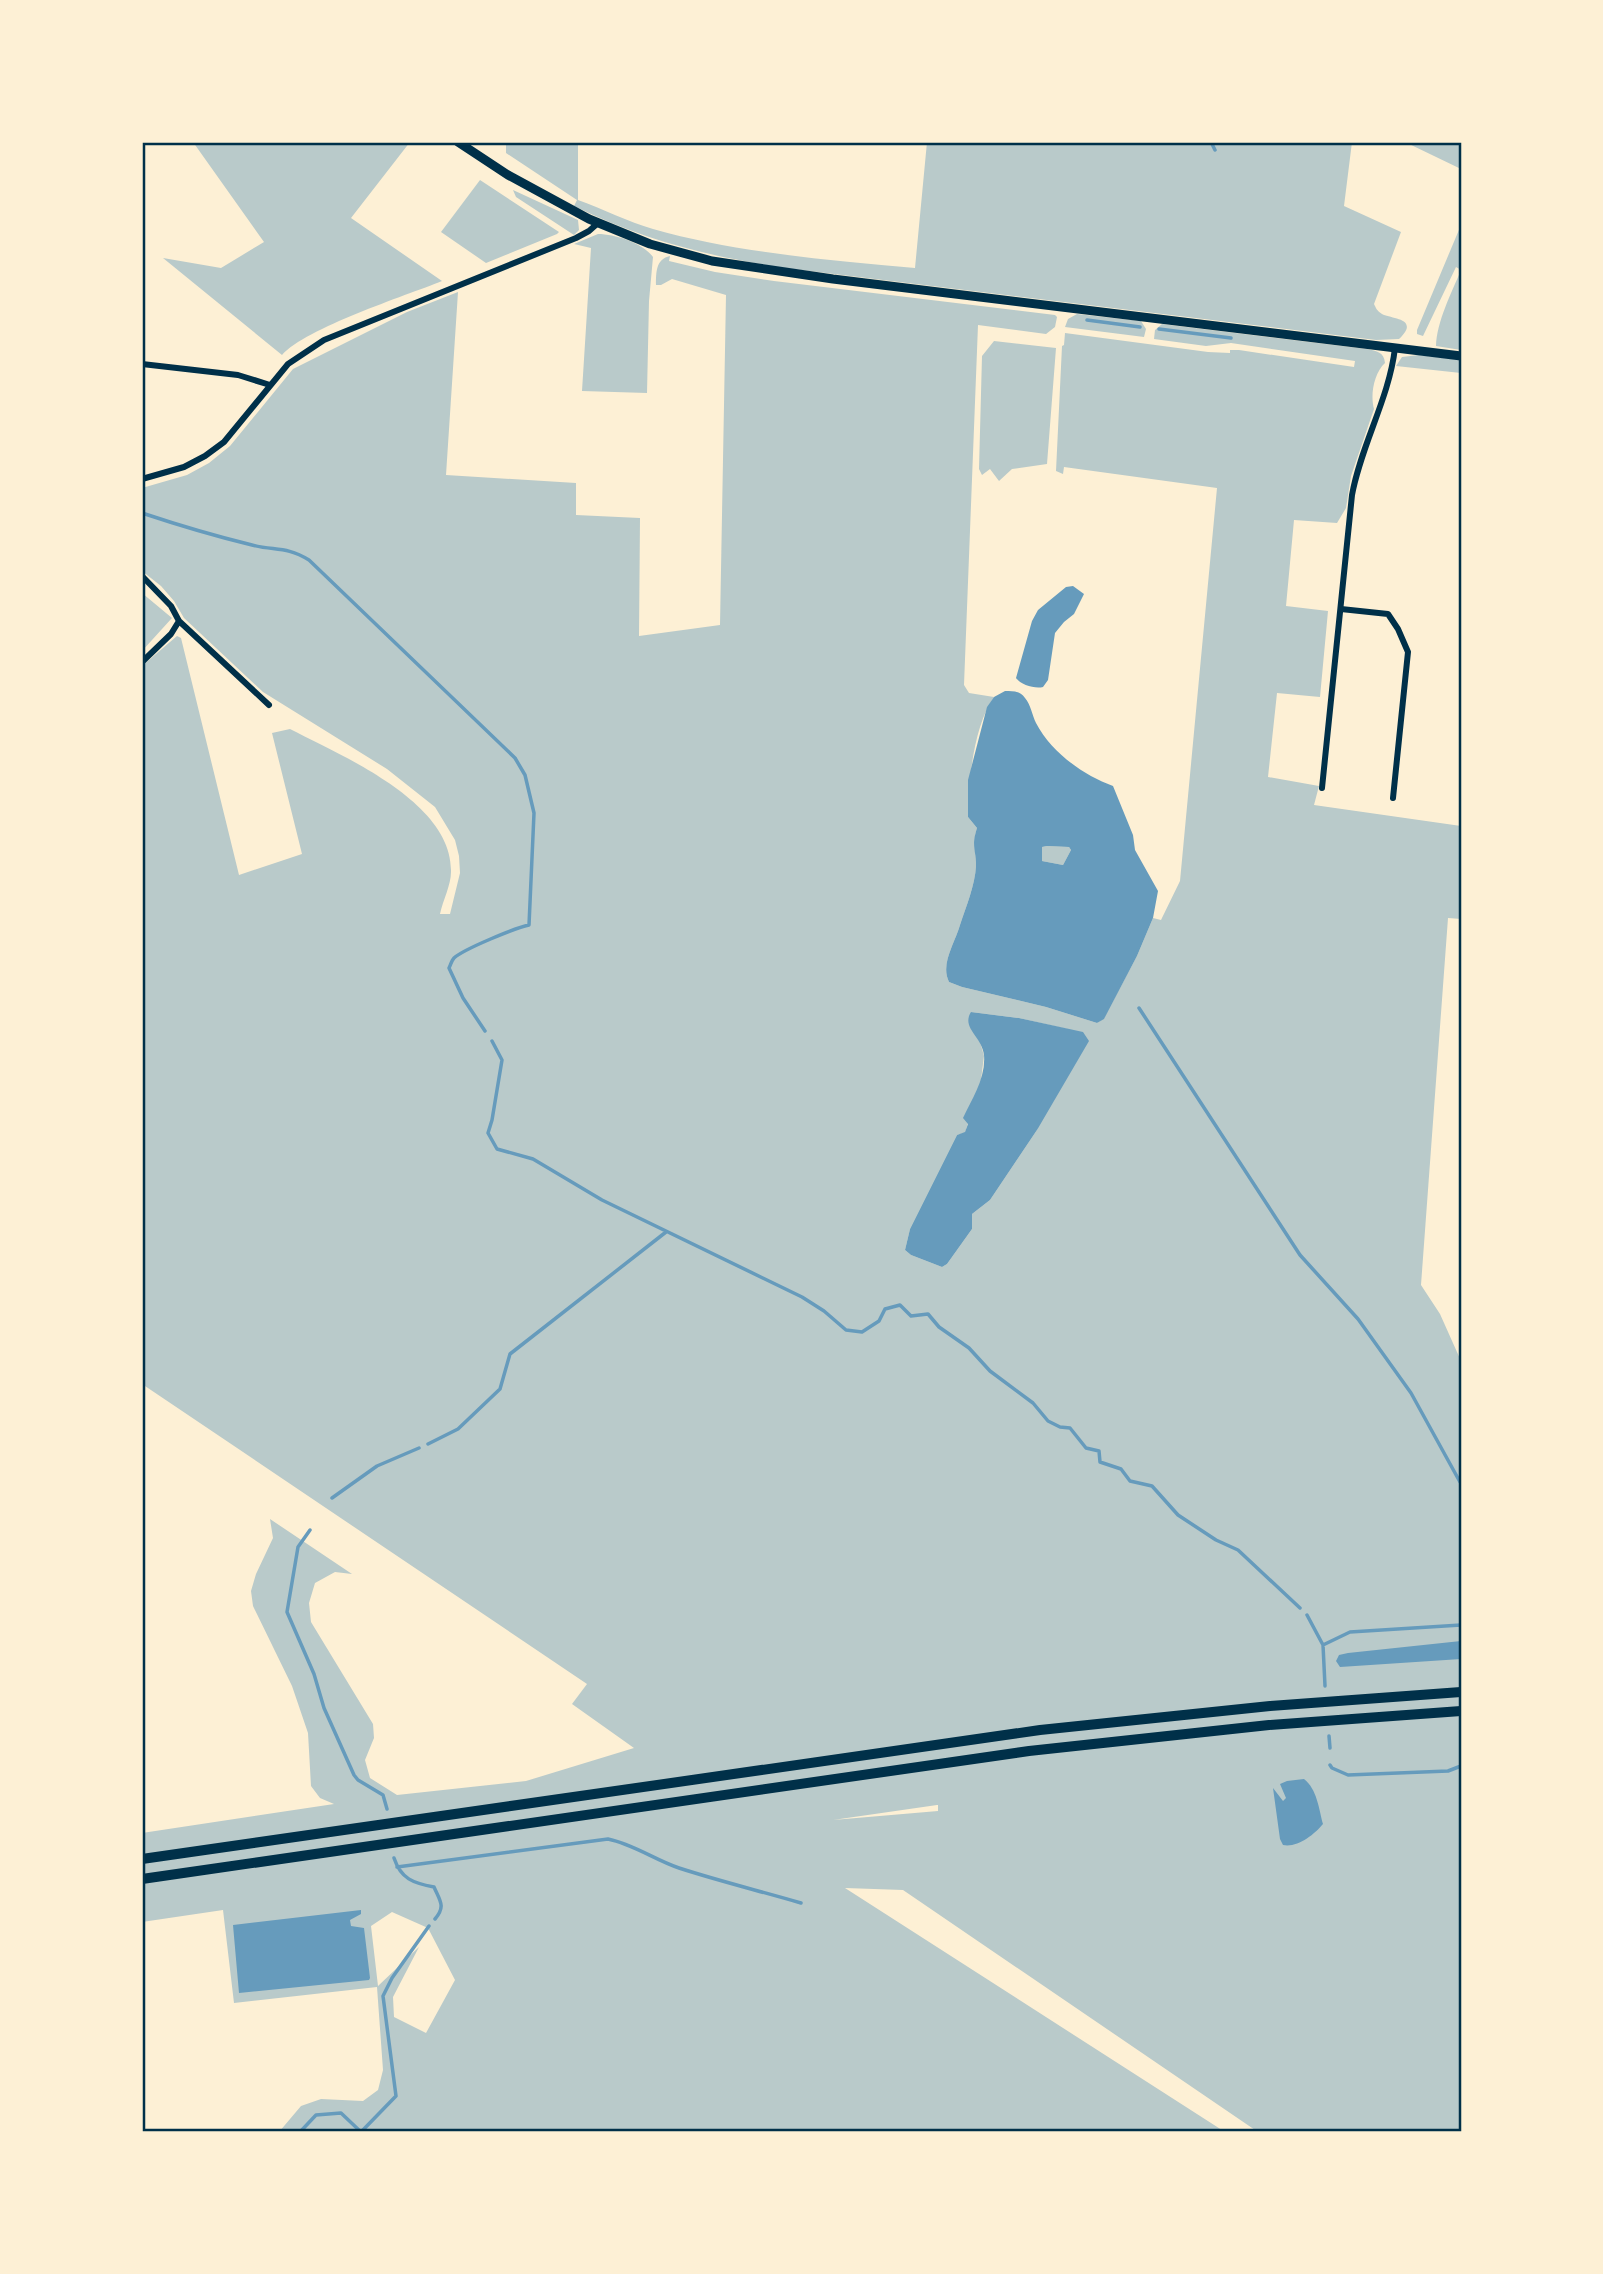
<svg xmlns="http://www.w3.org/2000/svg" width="1603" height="2274" font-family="'Exo 2',sans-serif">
  <rect width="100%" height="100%" fill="#fdf0d5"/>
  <path fill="#b9caca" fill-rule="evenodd" d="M 193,142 L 410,142 L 351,218 L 442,281 C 405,296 306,328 282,355 L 163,258 L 221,268 L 264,242 Z
    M 506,142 L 578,142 L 578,200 C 603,209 628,222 653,229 C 738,253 828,260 915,268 L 927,142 L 1352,142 L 1344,206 L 1401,232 L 1374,304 C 1376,308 1377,311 1382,314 C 1391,319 1421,318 1399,339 L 1376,340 L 785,268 C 707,256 646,241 574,206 L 577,200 L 506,153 Z
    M 1405,142 L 1461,142 L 1461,169 Z
    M 480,180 L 559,232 L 557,234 L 486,263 L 441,232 Z
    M 513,190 L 578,220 L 579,230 L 574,235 L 516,197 Z
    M 1461,225 L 1461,350 L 1436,346 C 1437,321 1451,294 1461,270 L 1456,267 L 1423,336 L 1417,334 L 1417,330 Z
    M 598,234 C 615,234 643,243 653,257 L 649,301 L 647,393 L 582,391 L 591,248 L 574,244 Z
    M 670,256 L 669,261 L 715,272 L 774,281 L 1055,315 L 1057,317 L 1055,327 L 1046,334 L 978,325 L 964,685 L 969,693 L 994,697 C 974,725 968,782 968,817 L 977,828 C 972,846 976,848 976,866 C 975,885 966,907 960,925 C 955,943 940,964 949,982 L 962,987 L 1046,1007 L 1097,1023 L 1104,1018 L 1137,956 L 1153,918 L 1161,920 L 1180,881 L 1217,488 L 1064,467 L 1063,474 L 1056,471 L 1062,346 L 1064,345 L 1065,333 L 1208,352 L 1230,353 L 1230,350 L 1239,350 L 1354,367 L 1355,361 L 1231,343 L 1206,346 L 1154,339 L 1155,330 L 1162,324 L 1367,349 C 1377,351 1384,352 1385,363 C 1374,373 1370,395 1374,409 L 1351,476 L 1346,508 L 1337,523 L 1294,520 L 1286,606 L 1328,611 L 1320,697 L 1277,693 L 1268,777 L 1319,786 L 1314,805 L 1461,826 L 1461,919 L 1448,918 L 1421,1285 L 1440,1314 L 1461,1361 L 1461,2132 L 1258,2132 L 903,1890 L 845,1888 L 1225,2132 L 279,2132 L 301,2106 L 321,2099 L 363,2101 L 378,2090 L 383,2070 L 377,1987 L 234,2003 L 223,1910 L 142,1922 L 142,1833 L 334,1804 L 320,1798 L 311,1786 L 308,1733 L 292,1686 L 253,1606 L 251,1591 L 256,1574 L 273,1538 L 270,1519 L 352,1574 L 335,1572 L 315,1583 L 309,1603 L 311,1622 L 373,1724 L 374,1738 L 365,1760 L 370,1778 L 397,1795 L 526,1781 L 634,1748 L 572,1704 L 587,1684 L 142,1384 L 142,666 L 177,636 L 181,638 L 239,875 L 302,854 L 272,733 L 290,729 C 342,756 453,802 451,872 C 451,885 443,900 440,914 L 450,914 L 460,873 L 459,856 L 455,840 L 435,807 L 387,769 L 263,692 L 184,618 L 174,601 L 161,586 L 142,571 L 142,488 L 187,475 L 209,463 L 230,446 L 293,369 L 407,312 L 458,292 L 446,475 L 576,483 L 576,515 L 640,518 L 639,636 L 720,625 L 726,295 L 672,279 L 661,285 L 656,285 C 656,272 656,259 670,256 ZM 971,1012 L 1019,1018 L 1067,1029 L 1037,1130 L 990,1200 L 972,1214 L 972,1229 L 947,1264 L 942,1267 L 911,1255 L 905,1250 L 910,1229 L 957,1135 L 965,1133 L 981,1080 L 984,1056 L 979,1038 L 972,1029 ZM 938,1805 L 938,1811 L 833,1820 L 937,1805 ZM 392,1912 L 428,1928 L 455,1980 L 426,2033 L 394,2017 L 393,1997 L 419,1947 L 378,1986 L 371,1926 Z
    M 1077,314 L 1141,321 L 1146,329 L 1144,337 L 1065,327 L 1068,319 Z
    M 994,341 L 1056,348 L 1047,464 L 1012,469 L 999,481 L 990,469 L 982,475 L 979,469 L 982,356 Z
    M 1419,355 L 1461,360 L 1461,373 L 1396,366 L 1402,357 Z
    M 142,593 L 172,618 L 142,651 Z
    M 1047,846 L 1069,847 L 1071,850 L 1063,865 L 1042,861 L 1042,847 Z"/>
  <path fill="#669bbc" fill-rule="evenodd" d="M 1073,586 L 1084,594 L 1074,614 L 1064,622 L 1055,633 L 1048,680 L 1043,687 C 1035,689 1021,685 1016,678 L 1032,621 L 1038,610 L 1066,587 Z
    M 1005,691 C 1013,691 1020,691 1025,698 C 1031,705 1032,715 1036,723 C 1051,752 1083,775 1113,786 L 1133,835 L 1135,850 L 1158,891 L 1153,918 L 1137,956 L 1104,1019 L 1097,1023 L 1046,1007 L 962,987 L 949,982 C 940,964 955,943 960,925 C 966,907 975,885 976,866 C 976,848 971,847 977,828 L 968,817 L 968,780 L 987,707 L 994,697 ZM 1047,846 L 1069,847 L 1071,850 L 1063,865 L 1042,861 L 1042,847 Z
    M 971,1012 L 1019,1018 L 1083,1032 L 1089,1041 L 1037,1130 L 990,1200 L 972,1214 L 972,1229 L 947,1264 L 942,1267 L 911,1255 L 905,1250 L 910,1229 L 957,1135 L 965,1132 L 968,1124 L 963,1118 C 972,1099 986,1078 984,1055 C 982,1036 961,1028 971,1012 Z
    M 1461,1641 L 1461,1659 L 1340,1667 L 1336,1661 L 1339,1655 L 1348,1653 Z
    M 1304,1779 C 1317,1789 1319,1809 1323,1824 C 1314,1835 1297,1848 1283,1845 L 1280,1839 L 1273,1788 L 1283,1801 L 1286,1798 L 1280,1784 L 1287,1781 Z
    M 361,1910 L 361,1914 L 350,1920 L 351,1926 L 364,1928 L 370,1978 L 369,1980 L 239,1993 L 233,1925 Z"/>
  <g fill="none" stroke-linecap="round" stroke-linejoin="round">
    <path stroke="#669bbc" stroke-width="3.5" d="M 1211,142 L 1215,150
      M 1087,320 L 1140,327
      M 1159,329 L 1231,338
      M 142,513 C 178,525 215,536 252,545 C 275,551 286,546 309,560 L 515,758 L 525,775 L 534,813 L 529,925 C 515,928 464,949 454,958 C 452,960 450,966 449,968 L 463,998 L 485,1031
      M 1139,1008 L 1300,1255 L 1358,1319 L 1411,1393 L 1460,1482
      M 492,1041 L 502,1060 L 492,1120 L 488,1133 L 497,1149 L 533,1159 L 602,1200 L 802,1297 L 824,1311 L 846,1330 L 862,1332 L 879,1321 L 885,1309 L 900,1305 L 911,1316 L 928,1314 L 939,1327 L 969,1348 L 990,1371 L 1033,1403 L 1048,1421 L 1060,1427 L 1070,1428 L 1086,1448 L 1099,1451 L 1100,1462 L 1121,1469 L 1130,1481 L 1152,1486 L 1178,1515 L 1216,1540 L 1238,1550 L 1300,1608
      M 428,1444 L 458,1429 L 500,1389 L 510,1354 L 666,1232
      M 332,1498 L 377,1466 L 419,1448
      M 310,1530 L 298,1547 L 287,1612 L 314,1674 L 324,1708 L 354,1775 L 358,1780 L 383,1795 L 387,1809
      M 1307,1615 L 1323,1645 L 1325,1686
      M 1323,1645 L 1350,1632 L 1461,1625
      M 1329,1736 L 1330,1748
      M 1330,1765 L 1332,1768 L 1348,1775 L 1448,1771 L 1461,1766
      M 394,1858 C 401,1879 413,1883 434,1887 C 440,1901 446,1906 435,1919
      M 397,1867 L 608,1839 C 633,1844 655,1860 679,1868 C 719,1881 760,1891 801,1903
      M 300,2132 L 316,2115 L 341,2113 L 361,2132 L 396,2096 L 383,1996 L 392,1978 L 429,1926"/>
    <path stroke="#003049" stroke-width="6" d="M 142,364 L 238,375 L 270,385
      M 142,479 L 184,467 L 205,456 L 224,442 L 288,364 L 324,340 L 576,238 L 589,231 L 598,223
      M 142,576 L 171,606 L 179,621 L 171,634 L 142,662
      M 1341,609 L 1388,614 L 1398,629 L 1408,652 L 1393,798
      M 179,621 L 269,705
      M 1322,788 L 1352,495 C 1361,445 1389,399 1395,348"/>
    <path stroke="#003049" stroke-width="9" d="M 458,142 L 508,175 L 589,219 L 650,244 L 712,261 L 833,279 L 1461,356"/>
    <path stroke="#003049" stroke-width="10" d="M 142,1859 L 1040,1730 L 1270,1706 L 1461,1692
      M 142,1879 L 1029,1751 L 1269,1725 L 1461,1711"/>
  </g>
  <rect width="1603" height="2274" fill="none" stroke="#fdf0d5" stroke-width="287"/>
  <rect x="144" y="144" width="1316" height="1986" fill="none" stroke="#003049" stroke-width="2.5"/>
</svg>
